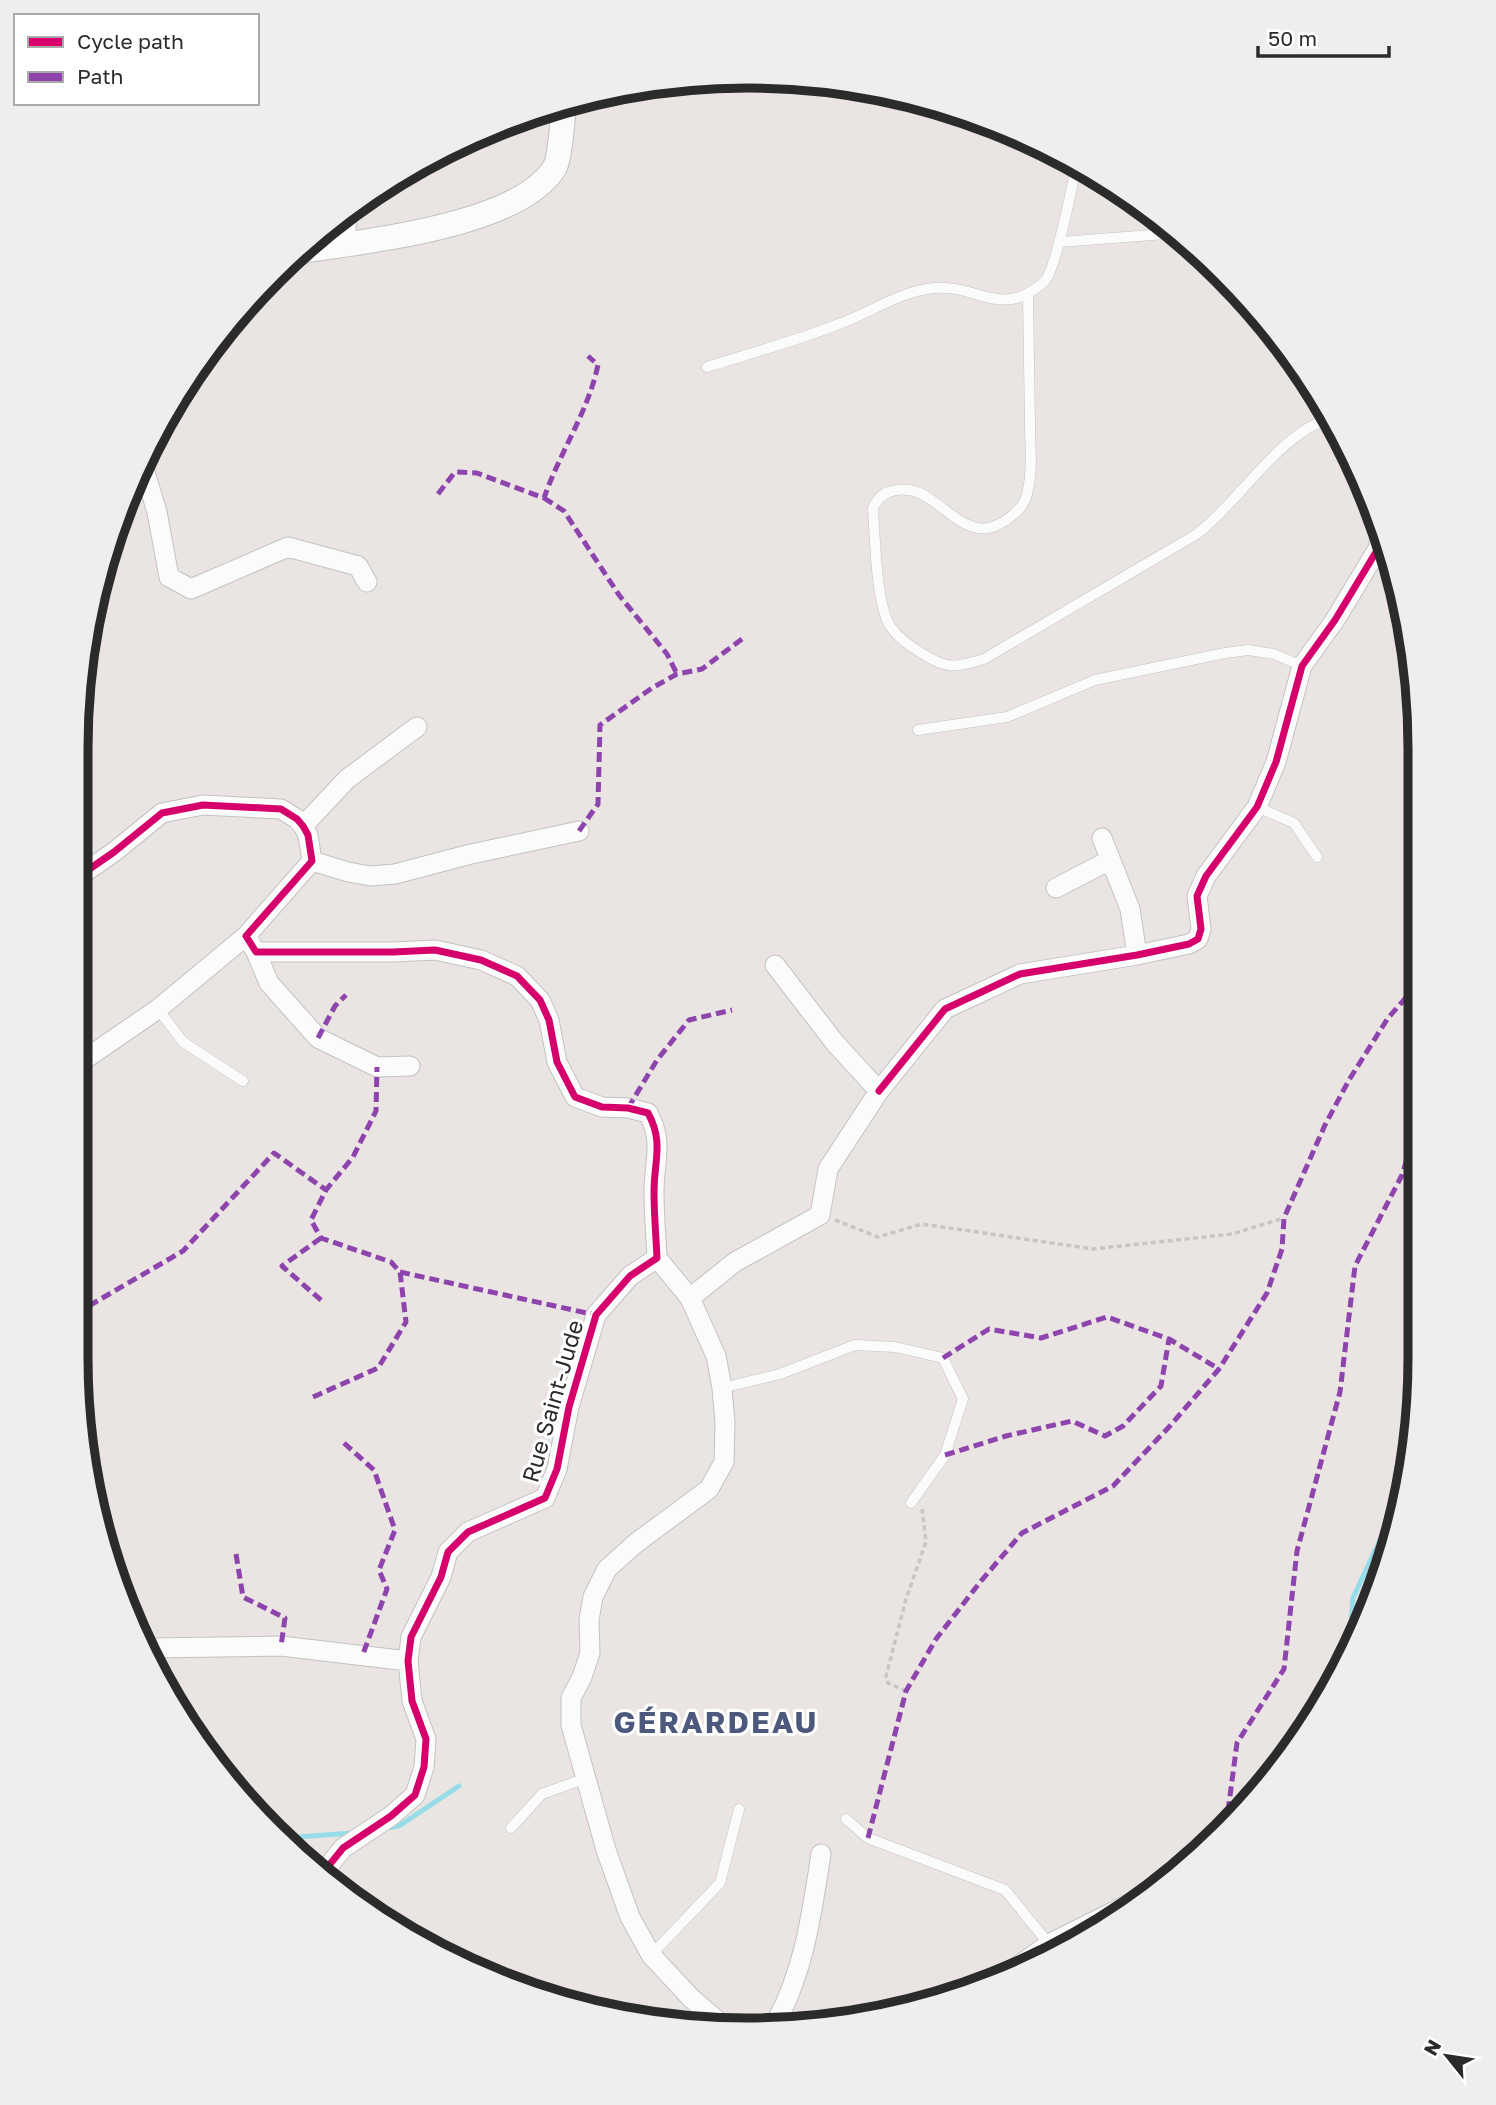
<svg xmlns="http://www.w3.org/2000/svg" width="1496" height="2105" font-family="'Golos Text',sans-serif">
  <rect width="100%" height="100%" fill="#eae5e2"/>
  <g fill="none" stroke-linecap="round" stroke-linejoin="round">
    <path stroke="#96ddea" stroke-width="5" d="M 1348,1659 L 1353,1598 L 1405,1486
      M 387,1828 L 399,1826 L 459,1786
      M 283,1838 L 353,1833"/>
    <g stroke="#c3c2c2" stroke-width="11">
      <path id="service" d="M 1060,242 L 1178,233
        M 1028,295 C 1029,338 1029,381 1030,424 C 1030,445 1033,468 1028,489 C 1027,497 1023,506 1016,512 C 1007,521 991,531 978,528 C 946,522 928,481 892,491 C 882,493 877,499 873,508 C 875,537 876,603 890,626 C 899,639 910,646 923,654 C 948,670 956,667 984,659 L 1197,534 C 1241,500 1276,437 1329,418
        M 707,367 C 751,353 796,341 839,324 C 869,313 901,291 934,288 C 978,284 1001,320 1044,282 C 1056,271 1072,185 1077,164
        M 918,730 L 1007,717 L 1095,680 L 1225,653 L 1248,650 L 1274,654 L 1302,666
        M 1257,807 L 1294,823 L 1317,857
        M 158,1009 L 183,1042 L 243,1081
        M 722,1388 L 780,1374 L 855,1345 L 895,1347 L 943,1358 L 963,1399 L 945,1455 L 911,1503
        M 846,1819 L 868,1838 L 1005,1890 L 1049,1944
        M 511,1828 L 542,1794 L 586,1778
        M 651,1955 L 720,1883 L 739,1809"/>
    </g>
    <g stroke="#c3c2c2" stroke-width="21">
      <path id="minor" d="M 345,244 L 347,212
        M 144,469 L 157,512 L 169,577 L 191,589 L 288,547 L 358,566 L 367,582
        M 303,826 L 347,779 L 417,727
        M 1102,838 L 1130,909 L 1137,955
        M 312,861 L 348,872 L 371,876 L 395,874 L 471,854 L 579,831
        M 75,879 L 114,852 L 162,813 L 203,805 L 281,809 L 297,819 L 303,826 L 308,835 L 312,861 L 246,936 L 256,952 L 393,952 L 435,950 L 481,960 L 517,976 L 540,1000 L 549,1020 L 557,1062 L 575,1097 L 602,1107 L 628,1108 L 648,1113 C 664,1142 654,1161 654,1192 C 654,1214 656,1236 657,1258 L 630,1276 L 596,1315 L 569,1407 L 557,1469 L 545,1498 L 468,1532 L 448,1552 L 441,1577 L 411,1637 L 408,1661 L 412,1701 L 426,1739 L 424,1767 L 415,1795 L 391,1816 L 343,1848 L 322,1874
        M 1056,888 L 1110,860
        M 256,952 L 269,983 L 318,1038 L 377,1067 L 410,1066
        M 75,1066 L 158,1009 L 246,936
        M 879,1091 L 945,1009 L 1020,974 L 1137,955 L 1189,944 L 1198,939 L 1201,929 L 1197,896 L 1206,876 L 1257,807 L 1276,762 L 1302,666 L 1335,620 L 1379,547 L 1379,541
        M 657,1258 L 690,1298 L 716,1356 L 722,1388 L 725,1423 L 724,1462 L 709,1489 L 636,1543 L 607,1569 L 593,1597 L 589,1620 L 590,1653 L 582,1677 L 571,1698 L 571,1725 L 606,1850 L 630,1917 L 651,1955 L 691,1998 L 719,2022
        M 690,1298 L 735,1262 L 820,1215 L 828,1169 L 879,1091 L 835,1043 L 775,965
        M 151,1648 L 281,1646 L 408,1661
        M 1007,1974 L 1049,1944 L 1131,1903
        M 777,2020 C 805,1968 812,1911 821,1854"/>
    </g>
    <g stroke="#c3c2c2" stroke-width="26">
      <path id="tertiary" d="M 296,252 C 362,241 519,227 555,167 C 560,157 563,117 564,103"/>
    </g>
    <path stroke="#c6c6c6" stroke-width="3.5" stroke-dasharray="5 3.5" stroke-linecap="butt" d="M 835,1220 L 878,1237 L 922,1224 L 1093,1249 L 1232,1234 L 1284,1218
      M 906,1691 L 888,1683 L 886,1676 L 906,1599 L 926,1542 L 922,1509"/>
    <use href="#service" stroke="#fcfbfb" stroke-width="10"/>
    <use href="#minor" stroke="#fcfbfb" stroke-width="19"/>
    <use href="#tertiary" stroke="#fcfbfb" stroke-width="24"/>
    <path stroke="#8e44ad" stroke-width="5" stroke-dasharray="10 5" stroke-linecap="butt" d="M 438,494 L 455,472 L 477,473 L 544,498 C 560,452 588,412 598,365 L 588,356
      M 544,498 L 564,511 L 619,595 L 667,654 L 677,674
      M 579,831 L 598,804 L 600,725 L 652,688 L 677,674 L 702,669 L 742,639
      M 318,1038 L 335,1006 L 346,995
      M 628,1108 L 657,1060 L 689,1020 L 732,1010
      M 321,1238 L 282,1266 L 322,1301
      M 400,1272 L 596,1315
      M 75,1311 L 87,1307 L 183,1251 L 274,1153 L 326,1190
      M 943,1358 L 989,1329 L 1041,1338 L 1107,1317 L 1169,1339 L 1219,1369
      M 313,1397 L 378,1368 L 406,1322 L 400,1272 L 391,1262 L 321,1238 L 311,1220 L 326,1190 L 353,1157 L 376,1111 L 377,1067
      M 344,1443 L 374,1470 L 395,1530 L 379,1570 L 387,1589 L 363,1654
      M 945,1455 L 1006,1436 L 1072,1421 L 1105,1436 L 1123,1426 L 1161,1386 L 1169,1339
      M 236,1554 L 243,1597 L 285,1618 L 281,1646
      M 1226,1826 L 1237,1743 L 1284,1669 L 1297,1551 L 1340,1392 L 1355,1266 L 1402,1175 L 1418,1123
      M 868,1838 L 906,1691 L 936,1639 L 981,1581 L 1022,1533 L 1113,1486 L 1169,1427 L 1219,1369 L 1267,1293 L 1282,1249 L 1284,1218 L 1325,1125 L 1349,1080 L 1388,1018 L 1417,985"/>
    <g stroke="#fff" stroke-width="11">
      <path id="cycleway" d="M 75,879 L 114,852 L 162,813 L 203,805 L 281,809 L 297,819 L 303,826 L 308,835 L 312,861 L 246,936 L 256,952 L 393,952 L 435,950 L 481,960 L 517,976 L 540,1000 L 549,1020 L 557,1062 L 575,1097 L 602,1107 L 628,1108 L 648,1113 C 664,1142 654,1161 654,1192 C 654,1214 656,1236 657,1258 L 630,1276 L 596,1315 L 569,1407 L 557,1469 L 545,1498 L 468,1532 L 448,1552 L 441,1577 L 411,1637 L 408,1661 L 412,1701 L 426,1739 L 424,1767 L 415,1795 L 391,1816 L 343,1848 L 322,1874
        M 879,1091 L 945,1009 L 1020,974 L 1137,955 L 1189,944 L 1198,939 L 1201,929 L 1197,896 L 1206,876 L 1257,807 L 1276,762 L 1302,666 L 1335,620 L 1379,547 L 1379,541"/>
    </g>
    <use href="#cycleway" stroke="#d6006c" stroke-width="7"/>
  </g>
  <g text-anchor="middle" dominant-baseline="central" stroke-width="6" stroke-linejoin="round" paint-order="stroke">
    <g font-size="23" fill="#2b2b2b" stroke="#fff">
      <text transform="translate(552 1401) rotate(-74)">Rue Saint-Jude</text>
    </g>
    <g font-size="30" font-weight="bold" letter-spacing="2" fill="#4c597c" stroke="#fff">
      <text x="716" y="1722">GÉRARDEAU</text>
    </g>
  </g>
  <path d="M0 0H1496V2105H0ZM748 88H748A660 660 0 0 1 1408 748V1358A660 660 0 0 1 748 2018H748A660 660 0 0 1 88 1358V748A660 660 0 0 1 748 88Z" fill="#eee" fill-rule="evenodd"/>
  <path fill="none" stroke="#2b2b2b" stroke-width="9" d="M748 88H748A660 660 0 0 1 1408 748V1358A660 660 0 0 1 748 2018H748A660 660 0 0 1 88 1358V748A660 660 0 0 1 748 88Z"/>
  <rect x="14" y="14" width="245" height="91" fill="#ffffff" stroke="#aaaaaa" stroke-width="2"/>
  <rect x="28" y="37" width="35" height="10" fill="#d6006c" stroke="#aaaaaa" stroke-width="2"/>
  <text x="77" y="49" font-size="21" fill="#2b2b2b">Cycle path</text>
  <rect x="28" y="72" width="35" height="10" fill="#8e44ad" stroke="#aaaaaa" stroke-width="2"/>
  <text x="77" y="84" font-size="21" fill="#2b2b2b">Path</text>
  <g transform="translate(1447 2056) rotate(300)" stroke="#ffffff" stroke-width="5" paint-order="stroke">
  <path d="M0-5L12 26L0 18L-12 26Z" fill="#2b2b2b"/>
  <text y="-10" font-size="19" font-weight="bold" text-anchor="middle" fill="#2b2b2b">N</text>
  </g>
  <path d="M1258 46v10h131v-10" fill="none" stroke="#2b2b2b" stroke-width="3.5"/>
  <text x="1268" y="46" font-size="21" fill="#2b2b2b" stroke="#ffffff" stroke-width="5" paint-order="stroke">50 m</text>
</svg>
